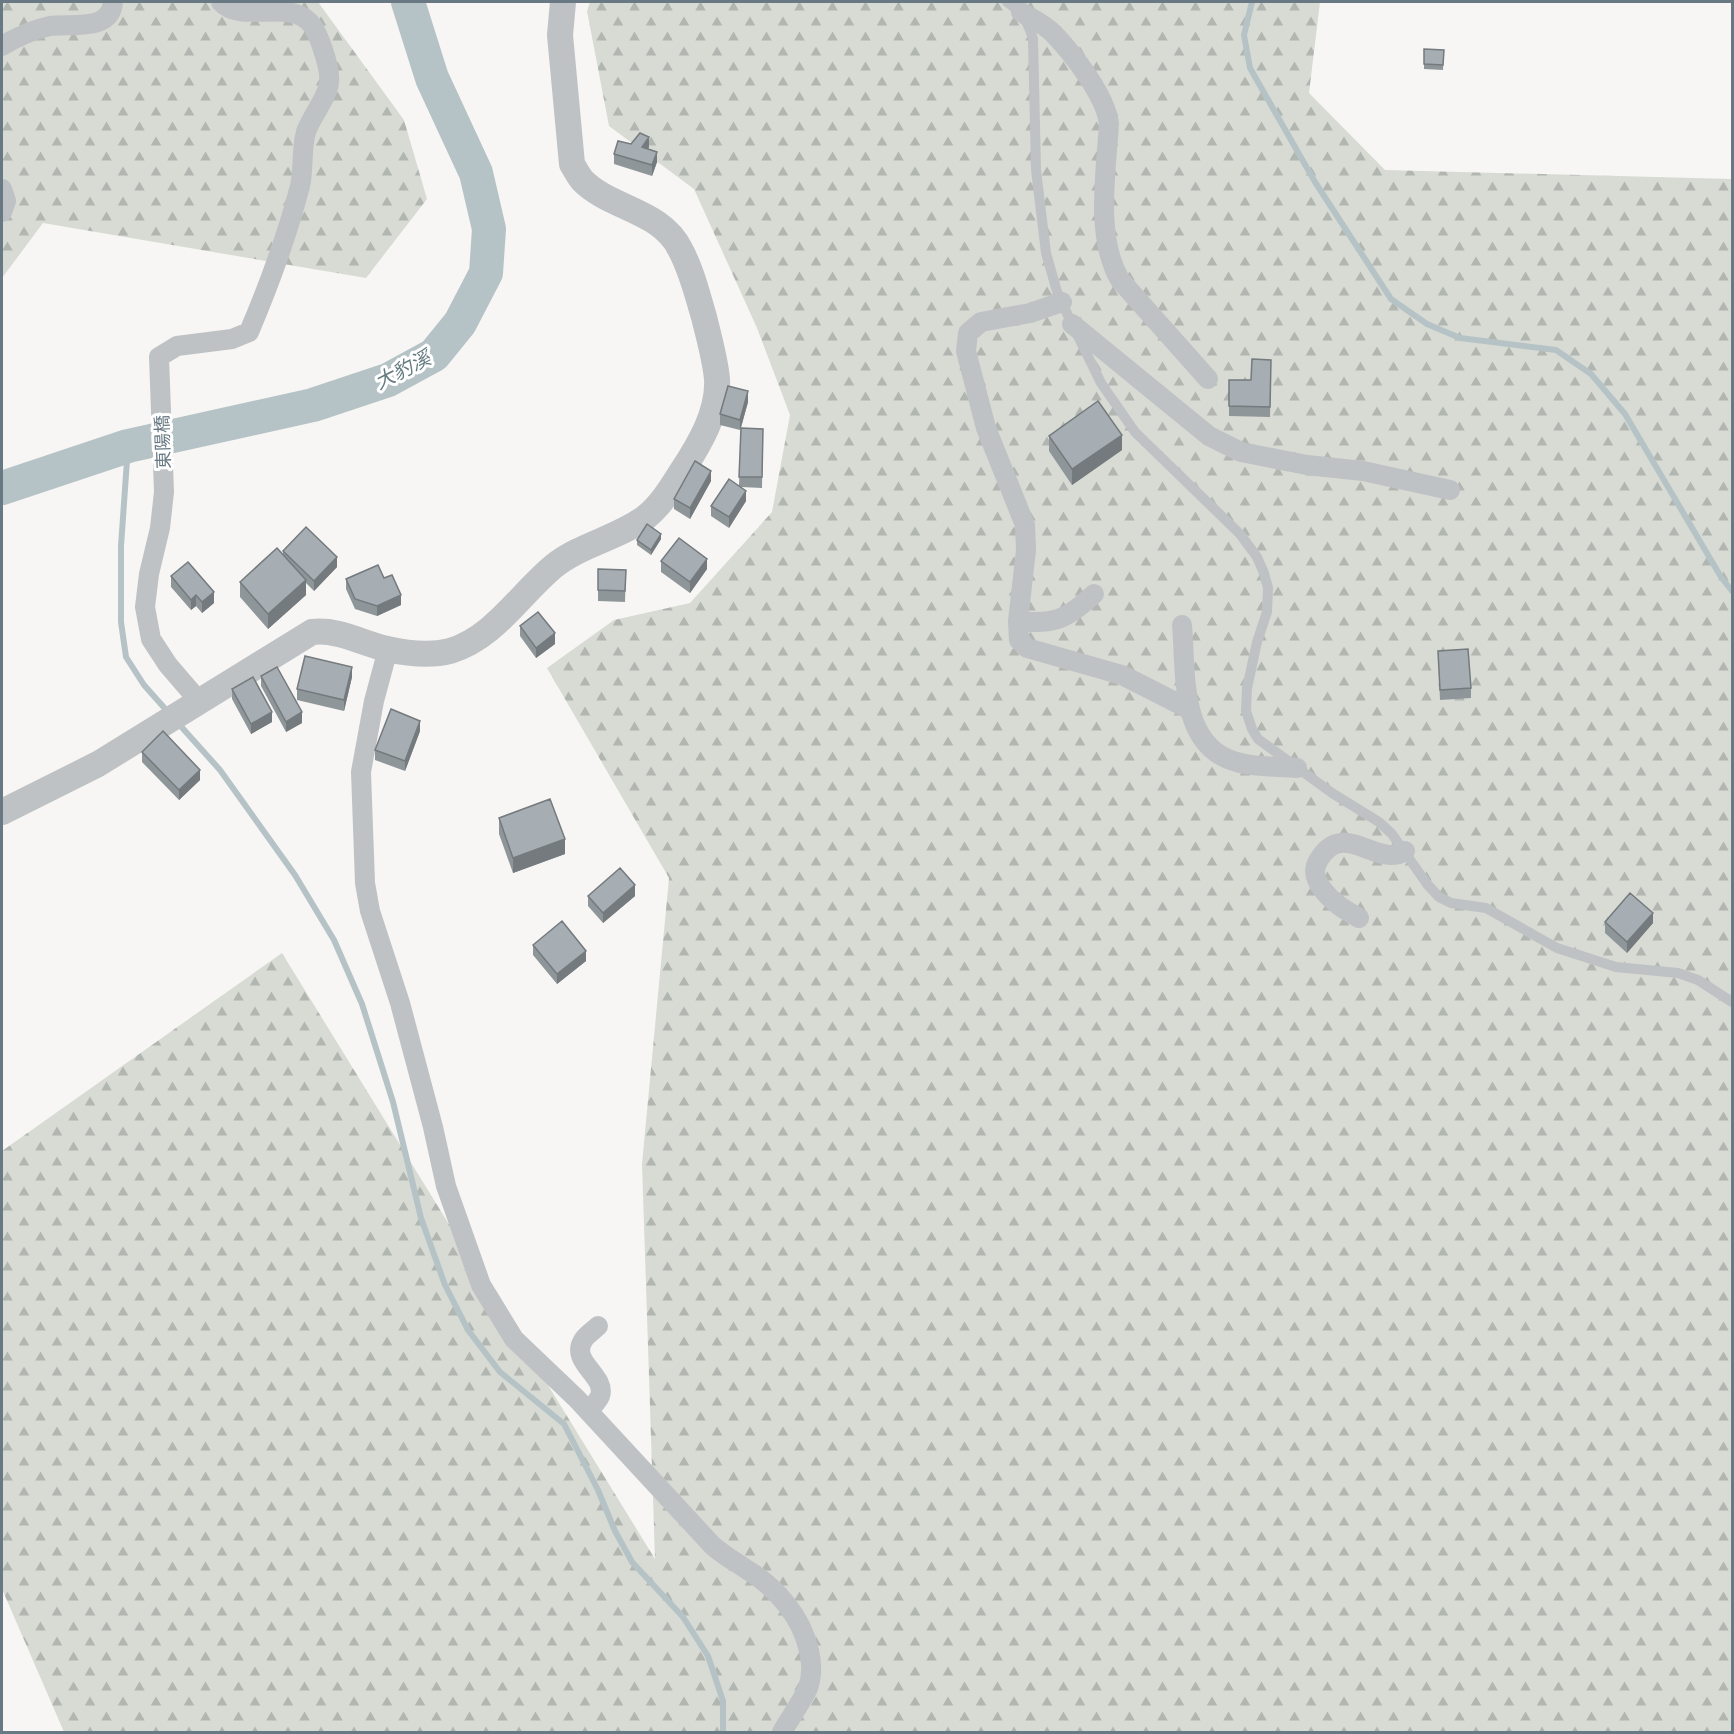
<svg xmlns="http://www.w3.org/2000/svg" width="1734" height="1734" font-family="Lato,'Noto Sans TC',sans-serif">
  <defs>
    <pattern id="forest-firs" width="22" height="20" patternUnits="userSpaceOnUse" patternTransform="scale(1.5)"><rect width="22" height="20" fill="#d7dbd3"/><path d="M5 1l3.5 6h-7zM16 11l3.5 6h-7z" fill="#b2b6b1"/></pattern>
  </defs>
  <rect width="100%" height="100%" fill="#f7f6f4"/>
  <path fill="url(#forest-firs)" d="M 2,2 L 318,2 L 404,120 L 427,199 L 366,278 L 43,223 L 2,278 Z
    M 590,2 L 1320,2 L 1309,93 L 1385,170 L 1732,179 L 1732,1732 L 64,1732 L 2,1589 L 2,1151 L 282,953 L 655,1559 L 642,1164 L 669,878 L 547,668 L 614,620 L 690,603 L 772,512 L 790,415 L 757,328 L 694,189 L 609,126 L 587,11 Z"/>
  <g fill="none" stroke-linecap="round" stroke-linejoin="round">
    <path stroke="#b6c3c6" stroke-width="6" d="M 1252,2 L 1244,35 L 1250,68 L 1315,182 L 1391,299 L 1427,324 L 1460,338 L 1556,350 L 1591,374 L 1625,414 L 1721,577 L 1732,591
      M 128,446 L 121,546 L 121,622 L 126,657 L 144,685 L 168,712
      M 177,722 L 220,770 L 295,875 L 334,940 L 362,1004 L 393,1102 L 421,1218 L 445,1285 L 468,1330 L 500,1372 L 564,1424 L 598,1490 L 615,1531 L 632,1562 L 683,1617 L 708,1656 L 723,1701 L 723,1732"/>
    <path stroke="#b6c3c6" stroke-width="34" d="M 2,488 L 128,446 L 313,405 L 388,380 L 434,355 L 460,323 L 486,273 L 489,229 L 476,173 L 432,78 L 408,2"/>
    <path stroke="#bec2c5" stroke-width="10" d="M 1007,2 C 1021,12 1028,21 1033,39 L 1036,170 L 1046,253 L 1058,295 L 1101,383 L 1135,432 L 1240,534 L 1257,557 L 1264,573 L 1268,588 L 1267,612 L 1257,642 L 1247,688 L 1246,711 L 1252,729 L 1258,739 L 1332,793 L 1379,822 L 1392,834 L 1427,884 L 1439,897 L 1451,903 L 1486,908 L 1557,948 L 1591,959 L 1616,967 L 1678,973 L 1698,980 L 1732,1002"/>
    <path stroke="#bec2c5" stroke-width="20" d="M 1021,12 C 1031,18 1044,24 1053,33 C 1073,54 1106,96 1109,124 C 1106,172 1095,237 1120,280 L 1208,379
      M 2,46 C 17,37 31,30 50,26 C 71,23 111,32 113,2
      M 2,189 L 6,201 L 2,212
      M 1062,302 L 1030,313 L 981,322 L 968,333 L 966,351 L 986,428 L 1025,525 L 1026,550 L 1018,621 L 1019,640 L 1027,648 L 1122,675 L 1189,709
      M 1072,324 L 1209,436 L 1241,452 L 1307,465 L 1363,471 L 1450,490
      M 1018,621 C 1055,625 1067,619 1094,594
      M 1182,625 C 1186,668 1179,739 1228,759 C 1249,768 1275,766 1297,768
      M 388,649 L 374,701 L 361,772 L 365,883 L 370,911 L 400,1003 L 433,1127 L 446,1186 L 481,1285 L 514,1339 L 577,1399 L 712,1545 C 723,1555 734,1561 746,1569 C 776,1587 802,1617 809,1651 C 812,1663 812,1676 808,1688 C 801,1703 790,1718 782,1732
      M 199,701 L 168,665 L 151,639 L 145,607 L 149,574 L 160,528 L 164,492 L 159,357 L 177,346 L 232,339 L 249,332 C 269,285 287,236 300,186 C 304,169 301,149 306,132 C 311,117 327,98 329,83 C 331,69 318,28 307,20 C 284,1 240,23 221,2
      M 1359,918 C 1345,910 1333,903 1323,890 C 1316,881 1312,872 1318,861 C 1343,817 1377,869 1405,851
      M 588,1411 C 592,1407 598,1401 600,1396 C 607,1375 568,1362 584,1339 C 588,1334 594,1330 598,1326"/>
    <path stroke="#bec2c5" stroke-width="26" d="M 2,812 L 98,764 L 312,632 C 339,629 361,643 387,649 C 405,653 431,656 450,651 C 494,638 520,594 554,566 C 582,544 618,538 646,517 C 661,505 672,487 682,471 C 699,445 719,412 717,379 C 715,358 709,338 704,317 C 697,294 692,271 680,249 C 661,210 610,209 582,180 C 578,175 575,169 572,164 L 560,35 L 563,2"/>
  </g>
  <path fill="#8f969a" d="M 1424,49 L 1444,50 L 1443,70 L 1424,69 Z
    M 631,144 L 649,147 L 648,149 L 657,162 L 652,176 L 614,164 L 614,154 Z
    M 1271,360 L 1270,417 L 1229,416 L 1229,380 L 1251,380 Z
    M 748,402 L 741,428 L 763,429 L 762,488 L 741,487 L 746,501 L 729,528 L 711,516 L 711,506 L 739,485 L 741,428 L 740,430 L 720,425 L 720,414 Z
    M 1049,436 L 1122,450 L 1072,485 L 1049,451 Z
    M 711,481 L 690,519 L 674,509 L 674,499 Z
    M 661,539 L 651,555 L 637,545 L 637,540 Z
    M 283,551 L 337,567 L 314,591 L 306,583 L 306,595 L 268,629 L 240,597 L 240,582 L 283,555 Z
    M 661,561 L 707,569 L 690,593 L 661,572 Z
    M 598,569 L 626,570 L 625,602 L 598,601 Z
    M 171,576 L 214,603 L 202,613 L 196,606 L 191,610 L 171,587 Z
    M 384,578 L 401,605 L 377,616 L 355,609 L 346,589 L 346,579 Z
    M 520,626 L 555,644 L 536,658 L 520,636 Z
    M 1438,651 L 1471,688 L 1471,698 L 1440,700 Z
    M 261,676 L 302,723 L 286,732 L 261,686 Z
    M 352,677 L 344,711 L 297,700 L 297,689 Z
    M 232,689 L 272,722 L 251,734 L 232,699 Z
    M 420,731 L 405,771 L 375,760 L 375,750 Z
    M 142,752 L 200,780 L 179,800 L 142,762 Z
    M 499,818 L 565,854 L 513,873 L 499,834 Z
    M 588,896 L 635,896 L 603,923 L 588,906 Z
    M 1605,922 L 1653,923 L 1627,953 L 1605,933 Z
    M 533,945 L 586,961 L 557,984 L 533,955 Z"/>
  <path fill="#747a7d" d="M 649,137 L 649,147 L 642,157 L 642,147 Z
    M 657,152 L 657,162 L 652,176 L 652,165 Z
    M 748,391 L 748,402 L 740,430 L 740,420 Z
    M 1122,435 L 1122,450 L 1072,485 L 1072,469 Z
    M 711,471 L 711,481 L 690,519 L 690,508 Z
    M 746,491 L 746,501 L 729,528 L 729,517 Z
    M 661,534 L 661,539 L 651,555 L 651,550 Z
    M 337,557 L 337,567 L 314,591 L 314,581 Z
    M 707,559 L 707,569 L 690,593 L 690,582 Z
    M 306,580 L 306,595 L 268,629 L 268,614 Z
    M 214,592 L 214,603 L 202,613 L 202,602 Z
    M 196,595 L 196,606 L 191,610 L 191,600 Z
    M 401,595 L 401,605 L 377,616 L 377,606 Z
    M 555,633 L 555,644 L 536,658 L 536,648 Z
    M 352,667 L 352,677 L 344,711 L 344,700 Z
    M 272,712 L 272,722 L 251,734 L 251,724 Z
    M 302,712 L 302,723 L 286,732 L 286,722 Z
    M 420,721 L 420,731 L 405,771 L 405,761 Z
    M 200,770 L 200,780 L 179,800 L 179,790 Z
    M 565,839 L 565,854 L 513,873 L 513,858 Z
    M 635,885 L 635,896 L 603,923 L 603,913 Z
    M 1653,913 L 1653,923 L 1627,953 L 1627,942 Z
    M 586,951 L 586,961 L 557,984 L 557,974 Z"/>
  <path fill="#a6aeb3" stroke="#747a7d" stroke-width="1.5" d="M 1424,49 L 1444,50 L 1443,65 L 1424,64 Z
    M 640,133 L 649,137 L 642,147 L 657,152 L 652,165 L 614,154 L 618,141 L 631,144 Z
    M 1252,359 L 1271,360 L 1270,407 L 1229,406 L 1229,380 L 1251,380 Z
    M 728,386 L 748,391 L 740,420 L 720,414 Z
    M 1098,401 L 1122,435 L 1072,469 L 1049,436 Z
    M 741,428 L 763,429 L 762,477 L 739,477 Z
    M 695,461 L 711,471 L 690,508 L 674,499 Z
    M 729,479 L 746,491 L 729,517 L 711,506 Z
    M 647,524 L 661,534 L 651,550 L 637,540 Z
    M 306,527 L 337,557 L 314,581 L 283,551 Z
    M 679,538 L 707,559 L 690,582 L 661,561 Z
    M 277,548 L 306,580 L 268,614 L 240,582 Z
    M 188,562 L 214,592 L 202,602 L 196,595 L 191,600 L 171,576 Z
    M 378,565 L 384,578 L 392,575 L 401,595 L 377,606 L 355,599 L 346,579 Z
    M 598,569 L 626,570 L 625,591 L 598,590 Z
    M 538,612 L 555,633 L 536,648 L 520,626 Z
    M 1468,649 L 1471,688 L 1440,690 L 1438,651 Z
    M 305,656 L 352,667 L 344,700 L 297,689 Z
    M 277,667 L 302,712 L 286,722 L 261,676 Z
    M 253,677 L 272,712 L 251,724 L 232,689 Z
    M 391,709 L 420,721 L 405,761 L 375,750 Z
    M 163,731 L 200,770 L 179,790 L 142,752 Z
    M 550,799 L 565,839 L 513,858 L 499,818 Z
    M 620,868 L 635,885 L 603,913 L 588,896 Z
    M 1630,893 L 1653,913 L 1627,942 L 1605,922 Z
    M 562,921 L 586,951 L 557,974 L 533,945 Z"/>
  <g text-anchor="middle" dominant-baseline="central" stroke-width="6" stroke-linejoin="round" paint-order="stroke">
    <g font-size="18" fill="#687983" stroke="#fff">
      <text transform="translate(162 442) rotate(-92)">東陽橋</text>
    </g>
    <g font-size="20" font-style="italic" fill="#637a7f" stroke="#fff">
      <text transform="translate(402 369) rotate(-27)">大豹溪</text>
    </g>
  </g>
  <rect width="1734" height="1734" fill="none" stroke="#687983" stroke-width="6"/>
</svg>
